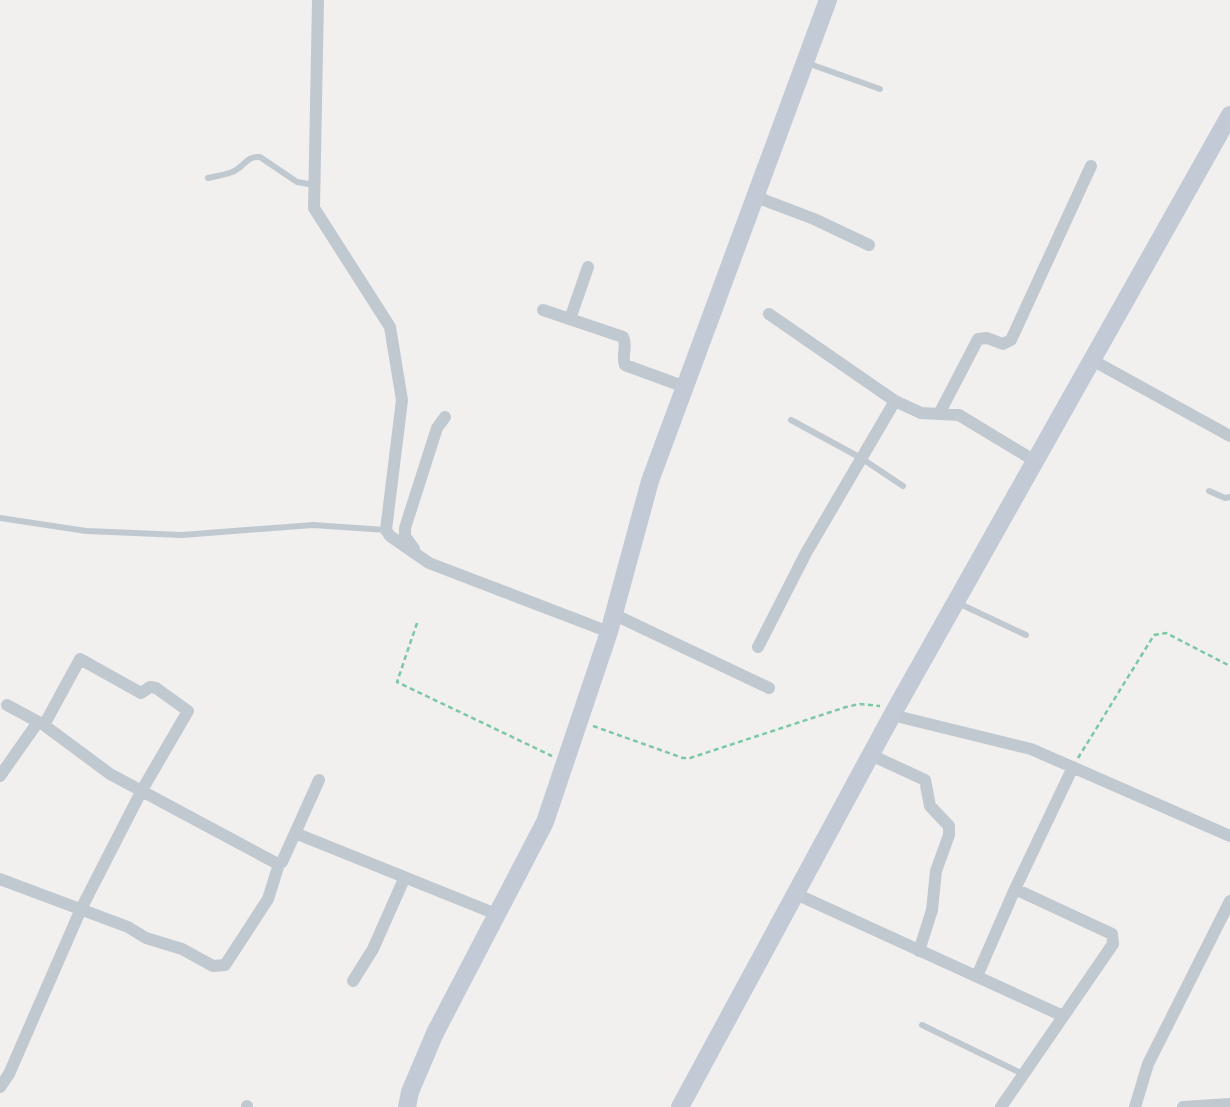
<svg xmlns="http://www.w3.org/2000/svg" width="1230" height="1107" font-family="'DM Sans',sans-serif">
  <rect width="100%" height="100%" fill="#f2efef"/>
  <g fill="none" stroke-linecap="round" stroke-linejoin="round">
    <path stroke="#7bc8a4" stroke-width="2.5" stroke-dasharray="5 3.5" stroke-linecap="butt" d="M 417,623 L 397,682 L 552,756
      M 593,726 L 683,758 L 690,758 L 846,707 L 860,704 L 880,706
      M 1078,758 L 1154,635 L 1166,633 L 1230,666"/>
    <path stroke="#c1c9d0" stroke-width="6" d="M 807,63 L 880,89
      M 208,178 C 216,176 228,175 236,170 C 245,165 247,156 260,157 L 297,182 L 314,185
      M 791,420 L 861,458 L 903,486
      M 1209,491 L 1225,498 L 1230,497
      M 0,518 L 86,531 L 182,535 L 313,525 L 386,530
      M 958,603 L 1026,635
      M 922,1025 L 1023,1074"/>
    <path stroke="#c1c9d0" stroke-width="12" d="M 318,0 L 314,208 L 390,327 L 402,400 L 386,530 L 390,536 L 429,563 L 609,632
      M 756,197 L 814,219 L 869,245
      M 543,310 L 623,337 C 628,346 621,355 625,365 L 685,387
      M 769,314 L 895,401 L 921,413 L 959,415 L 1035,461
      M 570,319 L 588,267
      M 1092,360 L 1230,436
      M 939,414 L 978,339 L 987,338 L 1003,344 L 1011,340 L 1091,166
      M 414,549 L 405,536 L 405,528 L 437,428 L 445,417
      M 613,614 L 769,688
      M 758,647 L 806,553 L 895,401
      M 7,705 L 44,725 L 110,774 L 276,863 L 282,862 L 319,780
      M 892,715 L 1031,749 L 1230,836
      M 871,755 L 925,780 L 930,806 L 949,826 L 949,835 L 936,871 L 932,910 L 919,951
      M 0,776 L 38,722
      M 295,833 L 496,914
      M 0,879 L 128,927 L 146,938 L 182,949 L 213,966 L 225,965 L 268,899 L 279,864
      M 796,894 L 1063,1016
      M 977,976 L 1015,889 L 1073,767
      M 353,981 L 373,949 L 404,879
      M 0,1087 L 9,1074 L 81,909 L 142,790 L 188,711 L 156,688 L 150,687 L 141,693 L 80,659 L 44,725
      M 247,1107 L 247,1106
      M 1001,1107 L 1113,944 L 1112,934 L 1015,889
      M 1135,1107 L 1148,1064 L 1230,901
      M 1183,1107 L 1230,1104"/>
    <path stroke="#c1cad5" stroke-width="18" d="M 407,1107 L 410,1092 L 435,1033 L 545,822 L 609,632 L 650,481 L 828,0
      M 680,1107 L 896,708 L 1230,115"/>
  </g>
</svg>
